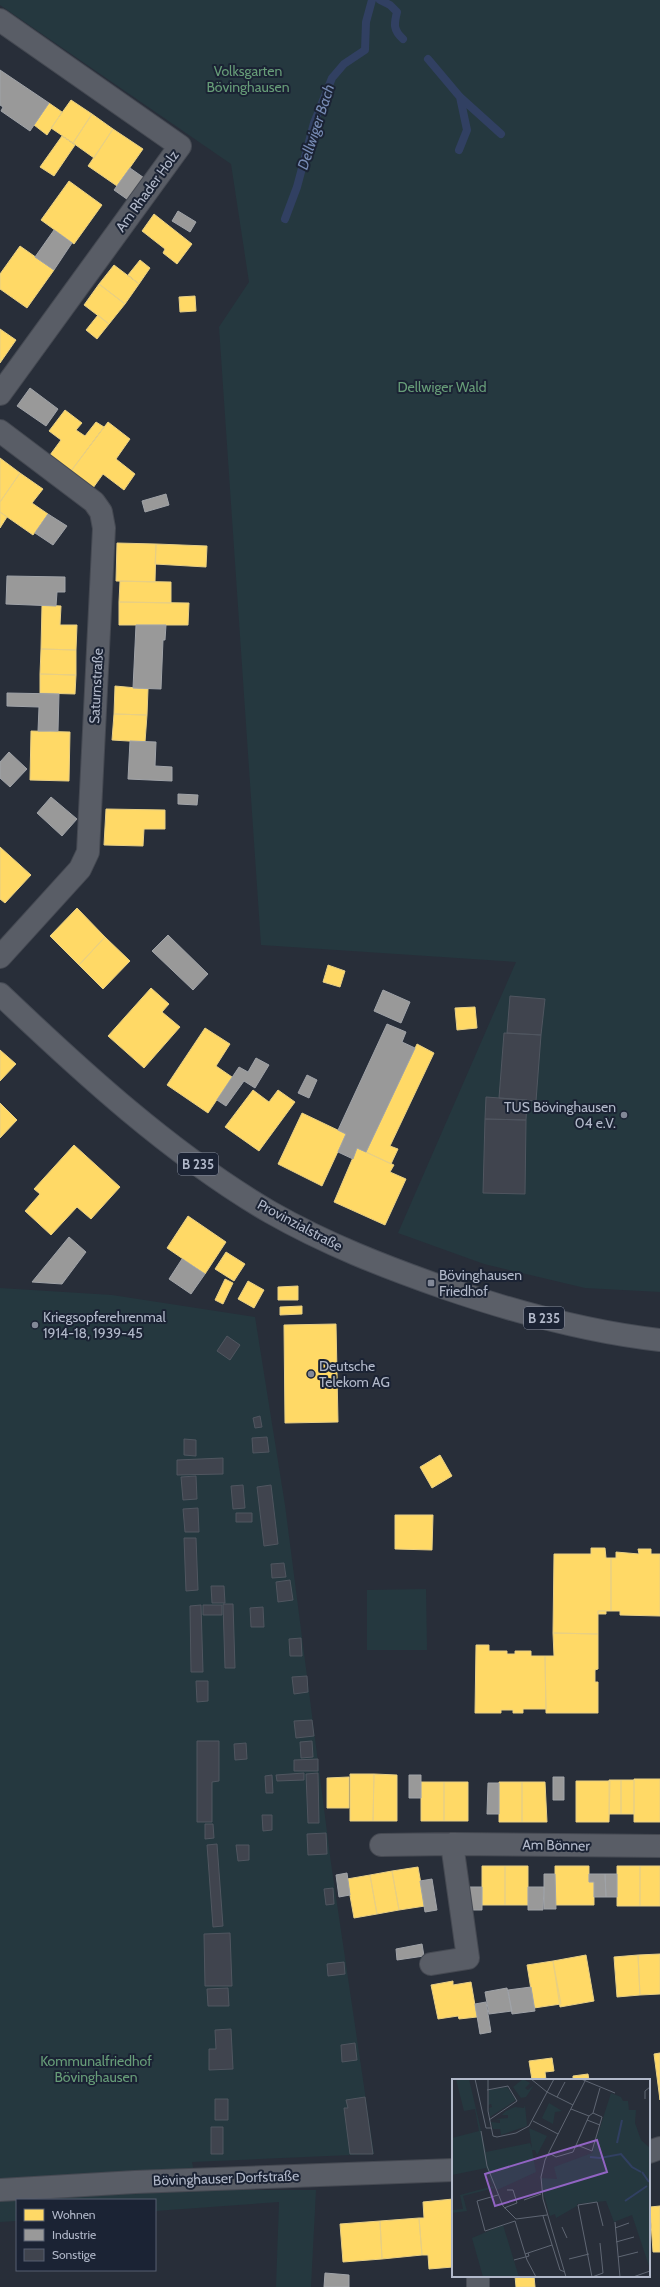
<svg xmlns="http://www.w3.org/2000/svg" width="660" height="2287" font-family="Cabin,sans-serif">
  <rect width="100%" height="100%" fill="#282e39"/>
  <path fill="#25383f" d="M 0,0 L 660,0 L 660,1292 L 585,1288 L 484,1264 L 398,1233 L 516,962 L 261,945 L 219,327 L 249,282 L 231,164 L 0,5 Z
    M 0,1288 L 112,1295 L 255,1317 L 285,1505 L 331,1863 L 374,2154 L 192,2162 L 197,2190 L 316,2190 L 311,2287 L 276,2287 L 279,2202 L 155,2211 L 155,2200 L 17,2200 L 17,2221 L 0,2222 Z
    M 426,1589 L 427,1650 L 367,1650 L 367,1590 Z"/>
  <path fill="#ffd966" stroke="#e8cf84" d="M 71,100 L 92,114 L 73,143 L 51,128 Z
    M 49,103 L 62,112 L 47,135 L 34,125 Z
    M 92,114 L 113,129 L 94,158 L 73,143 Z
    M 113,129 L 143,149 L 117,186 L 88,166 Z
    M 62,136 L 75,145 L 54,176 L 40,167 Z
    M 69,181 L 102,205 L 74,244 L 41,220 Z
    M 154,214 L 192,244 L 177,264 L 163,253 L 165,249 L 142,231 Z
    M 20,246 L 54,270 L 27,308 L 0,289 L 0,274 Z
    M 140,260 L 150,268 L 139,284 L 128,275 Z
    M 114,265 L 139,284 L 125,304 L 99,284 Z
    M 99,284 L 125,304 L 109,324 L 84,305 Z
    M 195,296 L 196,311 L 180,312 L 179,297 Z
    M 98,315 L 109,324 L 97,339 L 86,330 Z
    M 0,329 L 16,340 L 0,363 Z
    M 65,410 L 82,423 L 76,430 L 85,436 L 96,422 L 104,427 L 71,471 L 50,455 L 61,440 L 49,431 Z
    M 108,422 L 130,439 L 116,459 L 135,474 L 124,490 L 103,474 L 93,488 L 71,471 Z
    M 0,458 L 20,473 L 0,502 Z
    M 20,473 L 43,489 L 32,503 L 48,514 L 33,535 L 0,512 L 0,502 Z
    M 0,512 L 7,517 L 0,528 Z
    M 117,543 L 156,544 L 155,582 L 116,581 Z
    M 156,544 L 207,546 L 206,567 L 155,564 Z
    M 120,581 L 171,582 L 171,603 L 119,602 Z
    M 119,602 L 189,603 L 188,625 L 119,625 Z
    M 42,605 L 61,606 L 60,625 L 77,625 L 76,650 L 41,649 Z
    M 41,649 L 76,650 L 76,675 L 40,674 Z
    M 40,674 L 76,675 L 75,694 L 40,693 Z
    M 115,686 L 148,689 L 147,715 L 114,714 Z
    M 114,714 L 147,715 L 145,742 L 112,740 Z
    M 31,731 L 70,732 L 69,781 L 30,780 Z
    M 106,809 L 165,810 L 165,829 L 144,829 L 143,846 L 104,845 Z
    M 0,847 L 31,875 L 5,903 L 0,899 Z
    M 77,908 L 105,937 L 79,965 L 50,936 Z
    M 105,937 L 130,961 L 103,989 L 79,965 Z
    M 328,965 L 345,971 L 340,987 L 323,982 Z
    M 151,988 L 169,1004 L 162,1012 L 180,1027 L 144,1068 L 108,1036 Z
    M 475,1007 L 477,1028 L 457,1030 L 455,1008 Z
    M 205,1028 L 230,1044 L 216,1066 L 232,1077 L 208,1113 L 167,1085 Z
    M 417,1044 L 434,1053 L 390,1146 L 398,1149 L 391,1164 L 366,1152 Z
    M 0,1050 L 16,1064 L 0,1081 Z
    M 253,1090 L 269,1102 L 278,1090 L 295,1102 L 259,1151 L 225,1127 Z
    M 0,1103 L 17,1120 L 0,1138 Z
    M 302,1113 L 346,1134 L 322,1186 L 278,1164 Z
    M 74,1145 L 120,1187 L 91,1219 L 77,1207 L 51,1235 L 25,1211 L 40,1194 L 34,1189 Z
    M 357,1148 L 394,1165 L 390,1172 L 406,1179 L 385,1225 L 334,1202 Z
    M 188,1216 L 226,1242 L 205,1274 L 167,1248 Z
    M 226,1252 L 245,1264 L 234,1281 L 215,1269 Z
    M 225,1279 L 233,1283 L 223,1304 L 215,1300 Z
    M 248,1281 L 264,1290 L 254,1308 L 238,1299 Z
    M 298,1286 L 298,1300 L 278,1300 L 278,1287 Z
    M 302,1306 L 302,1314 L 280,1315 L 280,1307 Z
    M 336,1324 L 338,1422 L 285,1423 L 284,1325 Z
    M 440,1455 L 452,1476 L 432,1488 L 420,1467 Z
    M 395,1515 L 433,1515 L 432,1550 L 395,1549 Z
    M 591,1548 L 605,1548 L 606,1558 L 611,1558 L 611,1611 L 598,1611 L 598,1634 L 553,1633 L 554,1554 L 591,1554 Z
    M 638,1549 L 651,1549 L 651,1554 L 660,1554 L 660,1616 L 620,1615 L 620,1611 L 611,1611 L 611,1558 L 616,1558 L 616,1552 L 639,1554 Z
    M 598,1611 L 606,1611 L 606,1614 L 598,1614 Z
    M 553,1633 L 598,1634 L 598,1669 L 595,1670 L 595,1682 L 598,1682 L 598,1713 L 546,1713 L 545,1656 L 554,1656 Z
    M 476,1645 L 489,1645 L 489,1651 L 507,1651 L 507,1654 L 515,1654 L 515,1651 L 531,1651 L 531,1656 L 545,1656 L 546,1709 L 523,1709 L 523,1713 L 513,1713 L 513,1710 L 501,1710 L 501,1713 L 475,1713 Z
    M 350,1774 L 374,1774 L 373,1821 L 350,1821 Z
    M 374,1774 L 397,1775 L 397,1821 L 373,1821 Z
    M 349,1777 L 349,1808 L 327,1808 L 327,1778 Z
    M 634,1779 L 660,1779 L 660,1822 L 634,1822 Z
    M 609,1780 L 621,1780 L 621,1814 L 609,1814 Z
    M 621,1780 L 634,1780 L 634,1814 L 621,1814 Z
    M 576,1781 L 610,1781 L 609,1822 L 576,1822 Z
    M 421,1782 L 444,1782 L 444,1821 L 421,1821 Z
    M 444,1782 L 468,1782 L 468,1821 L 444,1821 Z
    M 499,1782 L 522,1782 L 522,1822 L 499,1822 Z
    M 522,1782 L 545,1782 L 547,1822 L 522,1822 Z
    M 482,1866 L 505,1866 L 505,1905 L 482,1905 Z
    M 505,1866 L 528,1866 L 528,1905 L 505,1905 Z
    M 555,1866 L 589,1866 L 589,1882 L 594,1882 L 594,1905 L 555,1905 Z
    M 617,1866 L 640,1866 L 640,1906 L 617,1906 Z
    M 640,1866 L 660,1866 L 660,1906 L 640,1906 Z
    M 418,1867 L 425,1906 L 399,1910 L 392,1871 Z
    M 392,1871 L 399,1910 L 377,1914 L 370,1875 Z
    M 370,1875 L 377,1914 L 354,1918 L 347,1879 Z
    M 660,1954 L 660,1994 L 640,1995 L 638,1955 Z
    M 586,1955 L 594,2001 L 560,2007 L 553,1961 Z
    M 638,1955 L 640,1995 L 617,1997 L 614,1957 Z
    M 553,1961 L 561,2004 L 534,2008 L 527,1965 Z
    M 453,1981 L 453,1985 L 471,1982 L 477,2017 L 459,2019 L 458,2016 L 438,2019 L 431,1985 Z
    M 660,2053 L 660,2100 L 654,2054 Z
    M 552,2058 L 554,2071 L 545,2072 L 546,2080 L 532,2080 L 529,2061 Z
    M 588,2074 L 589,2080 L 573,2080 L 573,2076 Z
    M 453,2199 L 453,2267 L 429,2269 L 428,2255 L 422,2255 L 419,2218 L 424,2218 L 423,2202 Z
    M 660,2206 L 660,2252 L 653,2252 L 650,2207 Z
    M 419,2218 L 422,2255 L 382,2259 L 380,2221 Z
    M 380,2221 L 382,2259 L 343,2262 L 340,2224 Z
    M 515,2276 L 534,2276 L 535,2287 L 516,2287 Z"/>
  <path fill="#999" stroke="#a0a3a8" d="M 0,70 L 49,103 L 30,131 L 1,111 L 3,107 L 0,105 Z
    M 130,168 L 147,180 L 131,202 L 114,190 Z
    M 178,211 L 196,222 L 190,232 L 172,221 Z
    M 54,230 L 72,243 L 54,270 L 35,257 Z
    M 30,388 L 58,409 L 46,426 L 17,406 Z
    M 166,494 L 169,505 L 145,512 L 142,501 Z
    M 48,514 L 67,526 L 53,545 L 35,533 Z
    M 7,576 L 65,577 L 65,592 L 57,592 L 56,606 L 6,604 Z
    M 136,625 L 166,625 L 165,640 L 163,640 L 161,689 L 133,688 Z
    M 7,693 L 59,694 L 58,731 L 38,731 L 39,707 L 7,706 Z
    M 130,741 L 156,742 L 155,766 L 172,767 L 172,781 L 128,779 Z
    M 9,752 L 27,769 L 10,787 L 0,778 L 0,762 Z
    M 178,794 L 198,795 L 197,805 L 178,804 Z
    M 51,797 L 77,819 L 62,836 L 37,813 Z
    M 168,935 L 208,974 L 193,990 L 152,951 Z
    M 383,990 L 410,1002 L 401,1023 L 374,1011 Z
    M 387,1024 L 406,1032 L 402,1042 L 415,1048 L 366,1152 L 357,1148 L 353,1159 L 338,1152 L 346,1134 L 338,1130 Z
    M 256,1058 L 269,1065 L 255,1088 L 244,1081 L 226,1106 L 217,1100 L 239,1067 L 248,1072 Z
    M 307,1075 L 317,1080 L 309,1098 L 298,1093 Z
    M 69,1237 L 86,1252 L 62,1284 L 32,1282 Z
    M 182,1259 L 205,1274 L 191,1294 L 169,1279 Z
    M 409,1775 L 421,1775 L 421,1798 L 409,1798 Z
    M 553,1777 L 564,1777 L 564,1800 L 553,1800 Z
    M 488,1783 L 499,1783 L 499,1814 L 487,1814 Z
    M 347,1873 L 350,1895 L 339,1897 L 336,1875 Z
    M 544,1874 L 555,1874 L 556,1909 L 544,1909 Z
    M 589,1874 L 605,1874 L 606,1897 L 594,1897 L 594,1882 L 589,1882 Z
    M 605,1874 L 617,1874 L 617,1897 L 606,1897 Z
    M 432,1879 L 437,1910 L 425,1912 L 420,1881 Z
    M 465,1887 L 482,1887 L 482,1910 L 468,1910 Z
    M 528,1887 L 544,1887 L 543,1910 L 528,1910 Z
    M 422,1944 L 424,1956 L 397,1960 L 396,1949 Z
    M 531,1987 L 535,2011 L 512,2014 L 508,1990 Z
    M 507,1988 L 512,2011 L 489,2014 L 485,1992 Z
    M 486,2002 L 491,2032 L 480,2034 L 475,2004 Z
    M 325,2273 L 349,2275 L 349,2287 L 324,2287 Z"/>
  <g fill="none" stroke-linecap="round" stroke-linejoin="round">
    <path stroke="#314062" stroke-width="8" d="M 380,0 L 390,5 L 397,12 C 394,24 393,30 403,39
      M 428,59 L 460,97 L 501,134
      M 459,150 L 467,130 L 460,97
      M 285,219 L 297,187 L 314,123 L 332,78 L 344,64 L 365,50 L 366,22 L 372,0"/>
  </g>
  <path fill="#40444e" stroke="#505660" d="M 510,996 L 545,999 L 541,1035 L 507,1033 Z
    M 504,1033 L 541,1035 L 536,1101 L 499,1098 Z
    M 486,1097 L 527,1100 L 526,1120 L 485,1119 Z
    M 485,1119 L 526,1120 L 525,1194 L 483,1193 Z
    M 227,1336 L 240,1345 L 230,1360 L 217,1351 Z
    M 260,1416 L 262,1427 L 255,1428 L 253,1418 Z
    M 267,1437 L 269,1452 L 253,1453 L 252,1438 Z
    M 184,1439 L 196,1440 L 196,1456 L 184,1455 Z
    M 223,1458 L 223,1474 L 177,1475 L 177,1460 Z
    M 196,1476 L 197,1499 L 183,1500 L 181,1477 Z
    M 243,1485 L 245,1508 L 233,1509 L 231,1486 Z
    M 271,1485 L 278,1544 L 264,1546 L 257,1487 Z
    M 198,1508 L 199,1532 L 185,1532 L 183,1509 Z
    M 236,1513 L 252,1513 L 252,1522 L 236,1522 Z
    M 184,1538 L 196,1538 L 198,1590 L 186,1591 Z
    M 284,1563 L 286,1577 L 272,1578 L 271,1564 Z
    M 290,1580 L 293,1600 L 278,1602 L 276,1582 Z
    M 211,1586 L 224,1586 L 225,1603 L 212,1603 Z
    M 223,1604 L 233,1604 L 235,1668 L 225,1668 Z
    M 201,1605 L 203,1672 L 191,1672 L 190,1606 Z
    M 203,1605 L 222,1605 L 222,1615 L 203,1615 Z
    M 263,1607 L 264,1627 L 251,1627 L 250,1608 Z
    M 301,1638 L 302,1656 L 290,1656 L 289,1639 Z
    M 307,1676 L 308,1692 L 294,1694 L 292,1677 Z
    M 196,1681 L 208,1681 L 208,1701 L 197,1702 Z
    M 312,1720 L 314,1736 L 296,1738 L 294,1721 Z
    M 197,1741 L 219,1741 L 219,1781 L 212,1782 L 212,1822 L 197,1822 Z
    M 312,1741 L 313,1757 L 301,1758 L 300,1742 Z
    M 246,1743 L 247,1759 L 235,1760 L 234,1744 Z
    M 318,1759 L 318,1771 L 294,1771 L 294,1760 Z
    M 304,1773 L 304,1780 L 277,1781 L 276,1775 Z
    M 318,1773 L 319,1823 L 308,1823 L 306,1774 Z
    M 272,1775 L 273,1793 L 266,1793 L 265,1776 Z
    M 262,1815 L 272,1815 L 272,1830 L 263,1831 Z
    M 205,1824 L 213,1824 L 214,1838 L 205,1839 Z
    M 326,1833 L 327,1854 L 308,1855 L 307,1834 Z
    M 217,1844 L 223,1926 L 213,1927 L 207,1845 Z
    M 236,1845 L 249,1845 L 249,1860 L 238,1861 Z
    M 333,1888 L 334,1904 L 326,1905 L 324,1889 Z
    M 230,1933 L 232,1986 L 205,1986 L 204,1934 Z
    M 344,1962 L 345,1974 L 328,1976 L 327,1964 Z
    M 228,1988 L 229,2006 L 208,2006 L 207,1989 Z
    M 231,2029 L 233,2069 L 209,2070 L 209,2049 L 216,2049 L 215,2030 Z
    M 355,2043 L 357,2060 L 342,2062 L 341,2045 Z
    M 365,2097 L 373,2154 L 350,2154 L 344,2108 L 348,2108 L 346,2100 Z
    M 215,2099 L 228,2099 L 228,2120 L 215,2120 Z
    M 211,2127 L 223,2127 L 223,2154 L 211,2154 Z"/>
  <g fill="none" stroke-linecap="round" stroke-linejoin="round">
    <g stroke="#454952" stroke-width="24">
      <path id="minor" d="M 0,20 L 180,146 L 0,394
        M 0,431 L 94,502 L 101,512 L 104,528 L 88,852 L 80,869 L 0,957
        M 381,1845 L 452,1844
        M 431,1964 L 468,1958 L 452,1844 L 660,1846
        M 649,2152 L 660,2148
        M 0,2190 L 135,2182 L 453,2170
        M 478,2276 L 478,2287"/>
    </g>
    <g stroke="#464b55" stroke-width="24">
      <path id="primary" d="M 0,994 C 82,1072 171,1154 270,1212 C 326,1244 385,1267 445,1288 C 515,1312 586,1332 660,1340"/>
    </g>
    <use href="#minor" stroke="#595d66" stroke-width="22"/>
    <use href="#primary" stroke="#5b5f68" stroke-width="22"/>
  </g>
  <g fill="#828897" stroke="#1b2334" stroke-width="1.5">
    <circle cx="624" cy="1115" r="4"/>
    <rect x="427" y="1279" width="8" height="8" rx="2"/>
    <circle cx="35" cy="1325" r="4"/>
    <circle cx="311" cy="1374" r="4"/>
  </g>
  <g text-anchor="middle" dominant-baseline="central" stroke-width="4" stroke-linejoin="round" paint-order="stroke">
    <g fill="#1b2334" stroke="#858c9d" stroke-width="1">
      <rect x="178" y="1153" width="40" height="22" rx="3"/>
      <rect x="524" y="1307" width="40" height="22" rx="3"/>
    </g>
    <g font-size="13" font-weight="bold" fill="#b2b9ca">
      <text x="198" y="1164">B 235</text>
      <text x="544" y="1318">B 235</text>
    </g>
    <g font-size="14" fill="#679d78" stroke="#1b2334">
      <text x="248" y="71">Volksgarten<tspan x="248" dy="16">Bövinghausen</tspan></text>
      <text x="442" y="387">Dellwiger Wald</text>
      <text x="96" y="2061">Kommunalfriedhof<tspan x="96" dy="16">Bövinghausen</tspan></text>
    </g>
    <g font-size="14" fill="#b2b9ca" stroke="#1b2334">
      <text transform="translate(147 191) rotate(-54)">Am Rhader Holz</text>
      <text transform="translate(96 686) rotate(-87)">Saturnstraße</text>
      <text transform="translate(300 1225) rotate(28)">Provinzialstraße</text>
      <text transform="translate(556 1845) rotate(1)">Am Bönner</text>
      <text transform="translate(226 2178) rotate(-2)">Bövinghauser Dorfstraße</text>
    </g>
    <g font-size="14" fill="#b2b9ca" stroke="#1b2334" text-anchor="start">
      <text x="616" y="1107" text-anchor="end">TUS Bövinghausen<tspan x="616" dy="16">04 e.V.</tspan></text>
      <text x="439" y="1275">Bövinghausen<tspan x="439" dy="16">Friedhof</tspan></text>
      <text x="43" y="1317">Kriegsopferehrenmal<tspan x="43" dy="16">1914-18, 1939-45</tspan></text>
      <text x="319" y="1366">Deutsche<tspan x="319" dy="16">Telekom AG</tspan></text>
    </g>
    <g font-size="15" font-style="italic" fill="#778bb4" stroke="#1b2334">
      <text transform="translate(316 127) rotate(-72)">Dellwiger Bach</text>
    </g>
  </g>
  <g transform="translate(452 2079)">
    <rect width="198" height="198" fill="#282e39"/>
    <path d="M 4,0 L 17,0 L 34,73 L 78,64 L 80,69 L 77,49 L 95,57 L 85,76 L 83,71 L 80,71 L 84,93 L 45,111 L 40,103 L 42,109 L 11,117 L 15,132 L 0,134 L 0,131 L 11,130 L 8,116 L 41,107 L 34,89 L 0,96 L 0,59 L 27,52 L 23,30 L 12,32 ZM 71,0 L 78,4 L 73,9 L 76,11 L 82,6 L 74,18 L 69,19 L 61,8 ZM 55,8 L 64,21 L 38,38 L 37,29 L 40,28 L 39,25 L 36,26 L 37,11 ZM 159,14 L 169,18 L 171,22 L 176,22 L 177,31 L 184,31 L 183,44 L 189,61 L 198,69 L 198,190 L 180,136 L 162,143 L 154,122 L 125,125 L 125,127 L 104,139 L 103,135 L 98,137 L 90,109 L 90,99 L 105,100 L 102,88 L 140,74 ZM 97,24 L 110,32 L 103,33 L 101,45 L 90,39 ZM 73,26 L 75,47 L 49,56 L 48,50 L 41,50 L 39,43 L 48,44 L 48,41 L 43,40 L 56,39 L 56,36 L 50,36 L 54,32 L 63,28 L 72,29 ZM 51,146 L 67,198 L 31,198 L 20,159 Z" fill="#25383f"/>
    <path fill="none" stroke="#314062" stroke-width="2" d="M 165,64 L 170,41M 138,78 L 148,79 L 169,75 L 180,88 L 189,93M 190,93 L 197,103M 173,122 L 195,107"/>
    <path fill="none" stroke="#5f6673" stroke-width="1" d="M 23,0 L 34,49 L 39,49M 36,0 L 36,32 L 41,57 L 45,58 L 64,54 L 77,47 L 102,0M 79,0 L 95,13 L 121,26M 129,0 L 163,14M 35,11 L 56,7 L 65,22 L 37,41M 105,18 L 113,3M 193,20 L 193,12 L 198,8M 119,30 L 137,37M 135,41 L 148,46M 81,42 L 106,55M 29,52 L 35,87 L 51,127 L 64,140 L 95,136M 125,66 L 140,72 L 150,38 L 141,34M 97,74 L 104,78 L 121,73 L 137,37 L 141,34 L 148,9M 46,116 L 25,122 L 33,152 L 63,142M 72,121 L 89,115M 52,129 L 65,124 L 61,111 L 55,111M 91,137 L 108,191 L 113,193M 63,142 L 75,181 L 84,198M 163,143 L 168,198M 110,148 L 115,159M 163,149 L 177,144M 164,163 L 182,158M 73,175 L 100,166M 166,178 L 186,173M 117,180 L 137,175M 62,181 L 77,177 L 76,174M 114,198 L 91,120 L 89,98 L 93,81 L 134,0M 140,198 L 126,126 L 145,123 L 151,147M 140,198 L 151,194 L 148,164M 181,198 L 198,192"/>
    <path fill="#9164c3" fill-opacity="0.15" stroke="#9164c3" stroke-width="2" d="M 145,61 L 155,93 L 43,127 L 33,95 Z"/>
    <rect width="198" height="198" fill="none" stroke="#b2b9ca" stroke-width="2"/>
  </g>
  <rect x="16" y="2199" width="140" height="72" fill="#1b2334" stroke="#575f70"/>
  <rect x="24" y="2209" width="20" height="12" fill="#ffd966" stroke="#575f70"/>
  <text x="52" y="2219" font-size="12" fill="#b2b9ca">Wohnen</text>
  <rect x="24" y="2229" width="20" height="12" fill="#999999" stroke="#575f70"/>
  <text x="52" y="2239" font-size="12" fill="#b2b9ca">Industrie</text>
  <rect x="24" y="2249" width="20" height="12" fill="#40444e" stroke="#575f70"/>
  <text x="52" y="2259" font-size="12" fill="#b2b9ca">Sonstige</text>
</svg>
